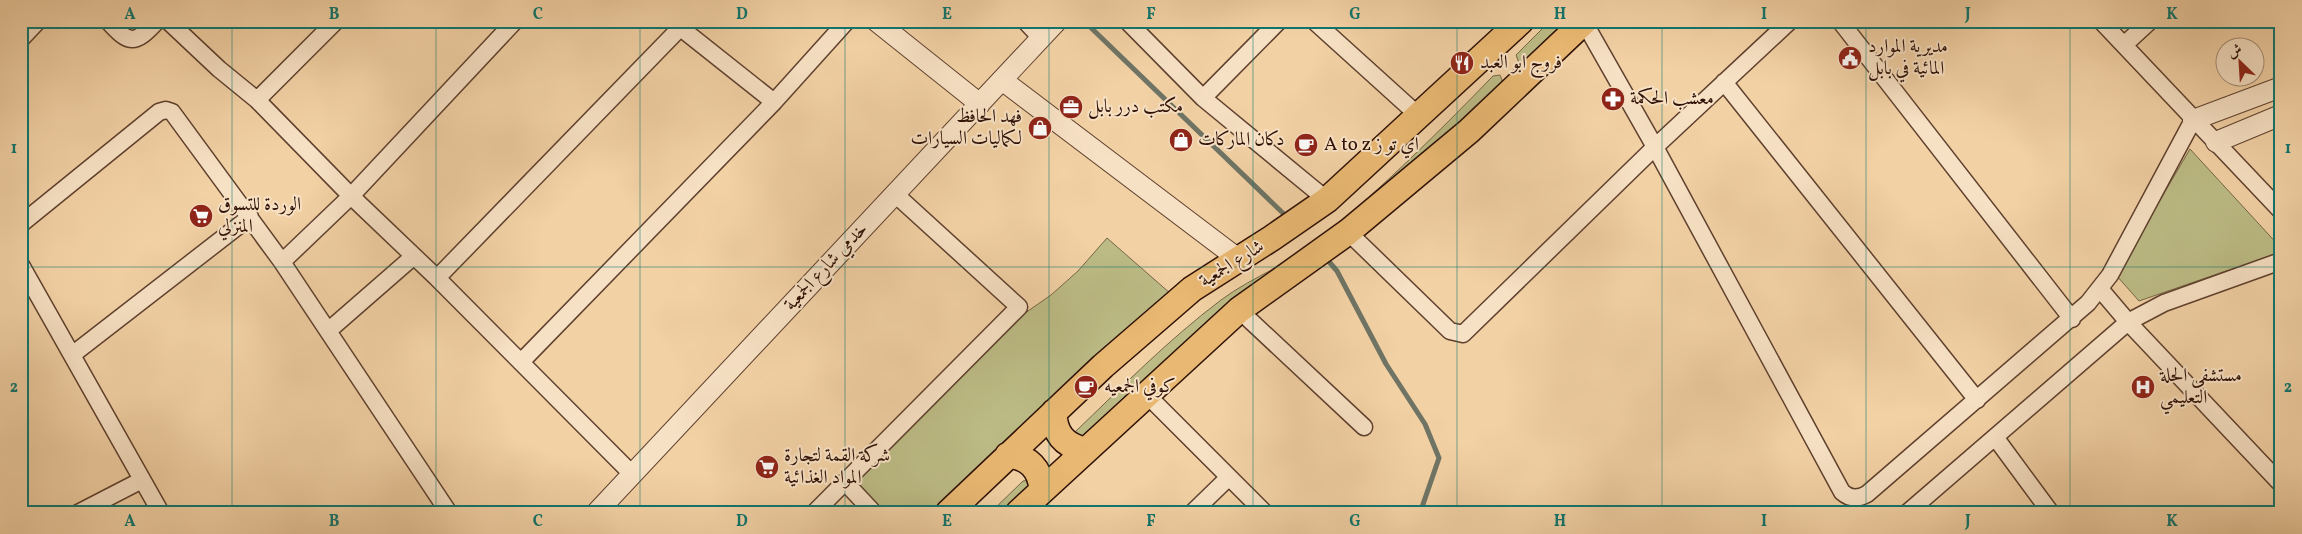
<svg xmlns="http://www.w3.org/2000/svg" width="2302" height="534" font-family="Vollkorn,Amiri,serif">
  <rect width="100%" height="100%" fill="#f2d1a5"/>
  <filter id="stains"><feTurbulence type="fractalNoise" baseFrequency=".004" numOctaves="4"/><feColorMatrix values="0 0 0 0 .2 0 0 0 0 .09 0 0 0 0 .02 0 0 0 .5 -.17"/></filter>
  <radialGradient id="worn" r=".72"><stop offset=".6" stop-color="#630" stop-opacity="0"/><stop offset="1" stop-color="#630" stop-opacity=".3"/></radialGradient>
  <path fill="#bcbb85" stroke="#756646" d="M 1550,21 L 1572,21 L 1528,64 L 1519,63 L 1516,55 Z
    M 1500,75 L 1502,80 L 1500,87 L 1429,157 L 1081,445 L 1074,440 L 1075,432 C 1122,387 1168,340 1221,300 C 1253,276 1293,263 1323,237 C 1383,187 1439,132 1493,76 Z
    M 2190,149 L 2281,248 L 2281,252 L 2139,301 L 2116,275 Z
    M 1107,238 L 1171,294 L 943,513 L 878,513 L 843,480 L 1018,318 L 1051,295 L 1078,271 Z
    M 1031,480 L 1035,483 L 1010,513 L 990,513 L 1023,481 Z"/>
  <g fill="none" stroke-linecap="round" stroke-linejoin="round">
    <path stroke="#6f7465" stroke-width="5" d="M 1084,21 L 1289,219
      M 1325,257 L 1337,271 L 1386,364 L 1425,424 L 1439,458 L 1420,513"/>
    <g stroke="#5f402e" stroke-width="19">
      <path id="minor" d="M 108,21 C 129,44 134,46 157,21
        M 168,21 L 219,69 L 257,100 L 351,196 L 437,278 L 632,474
        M 672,21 L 774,102
        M 1025,21 L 1041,38
        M 1127,21 L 1203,98 L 1327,200
        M 1314,21 L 1419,116
        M 1840,21 L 2072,319
        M 2101,21 L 2281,211
        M 1584,22 L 1655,147 L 1842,492 C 1850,499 1858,499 1867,494 L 2088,303 L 2110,275 L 2193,120
        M 21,39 L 38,21
        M 2124,45 L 2150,21
        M 1724,82 L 1977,400
        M 1203,98 L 1279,21
        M 257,100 L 336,21
        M 21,224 L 159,112 L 166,110 L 172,112 L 282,262 L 449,513
        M 1348,232 L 1450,331 L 1463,334 L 1655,147 L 1790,21
        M 282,262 L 351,196 L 515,21
        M 21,265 L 161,513
        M 437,278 L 680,28
        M 2100,289 L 2128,322 L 2281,484
        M 1239,310 L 1364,427
        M 328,331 L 414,256
        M 72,355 L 250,217
        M 521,362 L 774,102 L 847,21
        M 1145,393 L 1265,513
        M 1995,437 L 2051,513
        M 845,482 L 874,513
        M 78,513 L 142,480
        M 814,513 L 1019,307 L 895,194
        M 1192,513 L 1228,478
        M 1907,513 L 2128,322 L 2164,303 L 2281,261"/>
    </g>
    <g stroke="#5f402e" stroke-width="22">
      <path id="tertiary" d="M 876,21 L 980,104
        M 1002,80 L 1237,258
        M 2193,120 L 2281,87
        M 2216,142 L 2281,115
        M 596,513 L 1057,21"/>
    </g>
    <g stroke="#2e1006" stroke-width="28">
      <path id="primary" d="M 1054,412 C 1054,433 1064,445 1084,450
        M 1008,455 C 1029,457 1040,469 1042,489
        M 948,513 L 1103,366 L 1162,315 L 1192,289 L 1272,238 L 1327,200 L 1521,21
        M 1018,513 L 1239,310 L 1348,232 L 1469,131 L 1585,21"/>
    </g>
    <use href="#minor" stroke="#f7e1c4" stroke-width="16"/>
    <use href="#tertiary" stroke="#f7e1c4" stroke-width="20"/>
    <use href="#primary" stroke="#e9b872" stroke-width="25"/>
  </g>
  <path fill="none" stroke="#0f766e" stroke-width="1" stroke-opacity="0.55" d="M 232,21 L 232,513M 436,21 L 436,513M 640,21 L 640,513M 845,21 L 845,513M 1049,21 L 1049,513M 1253,21 L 1253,513M 1457,21 L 1457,513M 1662,21 L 1662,513M 1866,21 L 1866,513M 2070,21 L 2070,513M 21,267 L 2281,267"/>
  <defs>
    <g id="civic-disc" transform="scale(1.25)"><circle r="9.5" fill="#8f2418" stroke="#f7e1c4"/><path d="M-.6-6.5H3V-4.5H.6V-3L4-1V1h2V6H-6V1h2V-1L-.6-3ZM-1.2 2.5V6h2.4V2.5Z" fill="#fff"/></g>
    <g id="restaurant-disc" transform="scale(1.25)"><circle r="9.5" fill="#8f2418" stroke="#f7e1c4"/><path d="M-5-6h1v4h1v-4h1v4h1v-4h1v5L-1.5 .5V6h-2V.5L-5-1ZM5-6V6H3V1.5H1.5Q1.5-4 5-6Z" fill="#fff"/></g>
    <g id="pharmacy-disc" transform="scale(1.25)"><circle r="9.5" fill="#8f2418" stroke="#f7e1c4"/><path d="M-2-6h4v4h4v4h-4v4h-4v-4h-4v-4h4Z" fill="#fff"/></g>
    <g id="office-disc" transform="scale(1.25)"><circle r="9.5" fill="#8f2418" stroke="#f7e1c4"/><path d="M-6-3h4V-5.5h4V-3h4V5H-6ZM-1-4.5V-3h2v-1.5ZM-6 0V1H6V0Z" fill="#fff"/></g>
    <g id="shop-disc" transform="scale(1.25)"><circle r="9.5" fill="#8f2418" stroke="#f7e1c4"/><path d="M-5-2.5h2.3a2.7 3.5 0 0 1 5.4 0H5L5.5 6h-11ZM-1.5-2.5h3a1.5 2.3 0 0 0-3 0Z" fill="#fff"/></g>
    <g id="cafe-disc" transform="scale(1.25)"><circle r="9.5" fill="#8f2418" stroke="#f7e1c4"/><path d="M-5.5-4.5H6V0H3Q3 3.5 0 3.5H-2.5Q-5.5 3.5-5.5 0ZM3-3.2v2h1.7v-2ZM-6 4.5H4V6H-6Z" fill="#fff"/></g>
    <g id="supermarket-disc" transform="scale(1.25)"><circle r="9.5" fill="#8f2418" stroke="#f7e1c4"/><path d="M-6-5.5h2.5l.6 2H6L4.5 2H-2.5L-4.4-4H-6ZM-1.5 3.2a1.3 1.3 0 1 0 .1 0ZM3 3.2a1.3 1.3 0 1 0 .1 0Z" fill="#fff"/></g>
    <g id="hospital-disc" transform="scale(1.25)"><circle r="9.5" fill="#8f2418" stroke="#f7e1c4"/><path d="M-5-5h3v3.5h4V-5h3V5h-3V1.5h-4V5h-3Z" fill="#fff"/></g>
  </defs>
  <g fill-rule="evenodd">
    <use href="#civic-disc" x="1850" y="58"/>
    <use href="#restaurant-disc" x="1462" y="63"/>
    <use href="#pharmacy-disc" x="1613" y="99"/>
    <use href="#office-disc" x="1071" y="107"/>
    <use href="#shop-disc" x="1040" y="128"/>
    <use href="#shop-disc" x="1181" y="140"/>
    <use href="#cafe-disc" x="1306" y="145"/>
    <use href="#supermarket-disc" x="201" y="216"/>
    <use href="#cafe-disc" x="1086" y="387"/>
    <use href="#hospital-disc" x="2143" y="387"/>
    <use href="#supermarket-disc" x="767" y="467"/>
  </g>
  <g text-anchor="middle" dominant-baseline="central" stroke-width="4" stroke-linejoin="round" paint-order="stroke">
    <g font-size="19" fill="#2e1006" stroke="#f7e1c4" text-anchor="start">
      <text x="1868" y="47">مديرية الموارد<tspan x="1868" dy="22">المائية في بابل</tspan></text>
      <text x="1480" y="63">فروج ابو العبد</text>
      <text x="1630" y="99">معشب الحكمة</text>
      <text x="1088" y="107">مكتب درر بابل</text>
      <text x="1022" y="117" text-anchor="end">فهد الحافظ<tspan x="1022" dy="22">لكماليات السيارات</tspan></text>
      <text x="1198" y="140">دكان الماركات</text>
      <text x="1324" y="145">A to z اي تو ز</text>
      <text x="218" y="205">الوردة للتسوق<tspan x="218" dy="22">المنزلي</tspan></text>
      <text x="2160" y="376">مستشفى الحلة<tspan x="2160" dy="22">التعليمي</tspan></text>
      <text x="1104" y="387">كوفي الجمعيه</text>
      <text x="784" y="456">شركة القمة لتجارة<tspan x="784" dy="22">المواد الغذائية</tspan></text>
    </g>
    <g font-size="19" fill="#2e1006" stroke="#f7e1c4">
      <text transform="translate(1232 264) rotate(-32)">شارع الجمعية</text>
      <text transform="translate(826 267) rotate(-47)">خدمي شارع الجمعية</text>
    </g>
  </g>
  <rect width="2302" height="534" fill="none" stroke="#f2d1a5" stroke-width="55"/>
  <g transform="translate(2240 62) rotate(335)"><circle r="24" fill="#f7e1c4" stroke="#a78d78"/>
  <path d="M0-4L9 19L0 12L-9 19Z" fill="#8f2418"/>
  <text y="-8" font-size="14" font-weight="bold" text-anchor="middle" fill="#2e1006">ش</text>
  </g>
  <rect x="28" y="28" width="2246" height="478" fill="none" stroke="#0f766e" stroke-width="2"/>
  <g font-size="16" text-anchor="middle" font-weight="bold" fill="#0f766e">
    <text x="130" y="19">A</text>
    <text x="334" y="19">B</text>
    <text x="538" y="19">C</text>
    <text x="742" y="19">D</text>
    <text x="947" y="19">E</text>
    <text x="1151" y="19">F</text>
    <text x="1355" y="19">G</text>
    <text x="1560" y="19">H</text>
    <text x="1764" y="19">I</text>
    <text x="1968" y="19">J</text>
    <text x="2172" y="19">K</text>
    <text x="14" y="153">1</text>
    <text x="2288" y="153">1</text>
    <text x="14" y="392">2</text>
    <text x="2288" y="392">2</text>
    <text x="130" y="526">A</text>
    <text x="334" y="526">B</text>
    <text x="538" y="526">C</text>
    <text x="742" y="526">D</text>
    <text x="947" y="526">E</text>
    <text x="1151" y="526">F</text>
    <text x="1355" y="526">G</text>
    <text x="1560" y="526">H</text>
    <text x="1764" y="526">I</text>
    <text x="1968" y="526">J</text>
    <text x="2172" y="526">K</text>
  </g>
  <rect width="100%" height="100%" filter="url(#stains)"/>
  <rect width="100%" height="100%" fill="url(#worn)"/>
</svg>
